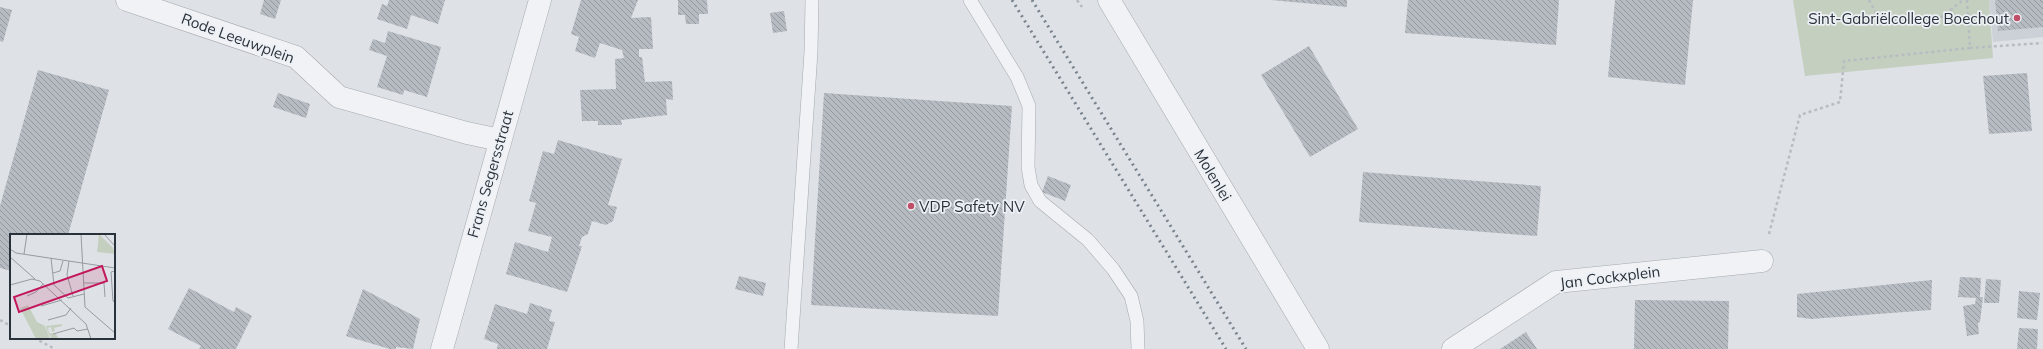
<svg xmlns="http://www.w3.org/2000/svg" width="2043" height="349" font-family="Mulish,sans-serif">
  <defs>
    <pattern id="building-back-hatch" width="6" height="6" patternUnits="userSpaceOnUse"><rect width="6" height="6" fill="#b6bbc2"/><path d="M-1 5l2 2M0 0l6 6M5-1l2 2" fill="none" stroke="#94999f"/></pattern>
  </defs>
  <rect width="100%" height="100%" fill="#dee2e6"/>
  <path fill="#ccd1d7" d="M 1989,0 L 2043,0 L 2043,37 L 1993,42 Z"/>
  <path fill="#c5cfc0" d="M 1793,0 L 1989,0 L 1993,58 L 1805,76 Z"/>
  <path fill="url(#building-back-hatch)" d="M 264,0 L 281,0 L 275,19 L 260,14 Z
    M 389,0 L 445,0 L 438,24 L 411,15 L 407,29 L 377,19 L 382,4 L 387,6 Z
    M 581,0 L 638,0 L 631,18 L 651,17 L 653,49 L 639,49 L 639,57 L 642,57 L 645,82 L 672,81 L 673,100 L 666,99 L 667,115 L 621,120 L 622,125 L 598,125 L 598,121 L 582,121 L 580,90 L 616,89 L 615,59 L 624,58 L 622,50 L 600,43 L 595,58 L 575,51 L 579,37 L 571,34 Z
    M 678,0 L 707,0 L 708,14 L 699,14 L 699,24 L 686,24 L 685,15 L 678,15 Z
    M 1271,0 L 1347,0 L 1347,7 Z
    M 1408,0 L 1559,0 L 1556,45 L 1405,33 Z
    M 1615,0 L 1693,0 L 1685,85 L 1608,77 Z
    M 1995,0 L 2043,0 L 2043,27 L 1998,31 Z
    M 0,7 L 12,10 L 3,42 L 0,41 Z
    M 784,11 L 787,31 L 773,33 L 770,13 Z
    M 388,31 L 441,47 L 427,97 L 404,90 L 403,95 L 377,87 L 387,56 L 369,50 L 373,39 L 385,43 Z
    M 1309,46 L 1358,129 L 1310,157 L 1261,75 Z
    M 38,70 L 109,90 L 68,235 L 11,235 L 11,271 L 0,268 L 0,206 Z
    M 2027,73 L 2032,131 L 1989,134 L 1983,76 Z
    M 278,93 L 310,104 L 306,118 L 273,107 Z
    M 824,93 L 1012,106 L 998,316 L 811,305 Z
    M 558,140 L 622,159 L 608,205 L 617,207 L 613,221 L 606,225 L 592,221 L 588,234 L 582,237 L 579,246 L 582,246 L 567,292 L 506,274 L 515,242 L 548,252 L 552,237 L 528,231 L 536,203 L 529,201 L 543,151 L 554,154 Z
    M 1363,172 L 1541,186 L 1537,236 L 1359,222 Z
    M 1048,176 L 1071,185 L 1065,201 L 1042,192 Z
    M 739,276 L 766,283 L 763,296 L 735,289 Z
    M 1960,277 L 1981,278 L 1980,297 L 1983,297 L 1980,322 L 1978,323 L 1979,334 L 1967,336 L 1963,306 L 1975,304 L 1976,298 L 1958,297 Z
    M 1986,279 L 2001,280 L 1999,303 L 1984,303 Z
    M 1932,280 L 1931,310 L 1811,319 L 1797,317 L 1797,294 Z
    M 189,288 L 234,312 L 236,307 L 252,316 L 236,349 L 199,349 L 201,346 L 168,329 Z
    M 363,289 L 420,319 L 413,349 L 396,347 L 396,349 L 390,349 L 346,336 Z
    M 2019,291 L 2040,293 L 2037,320 L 2017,318 Z
    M 1635,300 L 1729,301 L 1728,349 L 1634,349 Z
    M 530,303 L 552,310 L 549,321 L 555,322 L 547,349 L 497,349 L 498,344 L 484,339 L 495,304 L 527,314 Z
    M 2019,328 L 2038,329 L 2037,349 L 2017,349 Z
    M 1526,332 L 1537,349 L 1500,349 Z"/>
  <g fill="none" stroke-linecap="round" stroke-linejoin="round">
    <g stroke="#a4a9af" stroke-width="14">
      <path id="service" d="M 970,0 L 1017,77 L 1029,106 L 1028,167 L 1031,185 L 1040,201 L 1088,240 L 1113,269 L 1131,296 L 1137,321 L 1138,349
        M 791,349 L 811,52 L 812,0"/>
    </g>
    <g stroke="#a4a9af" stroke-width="23">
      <path id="minor" d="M 127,0 L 296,57 L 339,97 L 467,133 L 500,140
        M 1109,0 L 1318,349
        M 442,349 L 540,0
        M 1453,349 L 1556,282 L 1762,261"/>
    </g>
    <path stroke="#b8bcc1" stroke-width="2.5" stroke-dasharray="3 3" stroke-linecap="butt" d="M 1077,0 L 1082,7
      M 1869,0 L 1880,20 L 1939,19 L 1963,0
      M 1967,0 L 1970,48 L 2042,43
      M 1769,234 L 1800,115 L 1840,102 L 1844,61 L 1970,48
      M 0,320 L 11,326
      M 34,338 L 55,349"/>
    <use href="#service" stroke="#f0f2f5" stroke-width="13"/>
    <use href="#minor" stroke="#f0f2f5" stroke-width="22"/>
    <path stroke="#79838e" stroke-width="3" stroke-dasharray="2 4" stroke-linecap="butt" d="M 1012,0 L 1226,349
      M 1032,0 L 1246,349"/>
  </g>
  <g fill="#bf4f68" stroke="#edf0f4" stroke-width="1.5">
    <circle cx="2017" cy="18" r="4"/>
    <circle cx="911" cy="206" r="4"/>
  </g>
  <g text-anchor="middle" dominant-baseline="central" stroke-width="3.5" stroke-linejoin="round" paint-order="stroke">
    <g font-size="15" fill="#29313b" stroke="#edf0f4" text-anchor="end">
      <text x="2009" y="18">Sint-Gabriëlcollege Boechout</text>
      <text x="919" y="206" text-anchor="start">VDP Safety NV</text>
    </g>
    <g font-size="15" fill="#29313b" stroke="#edf0f4">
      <text transform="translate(238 38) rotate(20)">Rode Leeuwplein</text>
      <text transform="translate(490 174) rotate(-74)">Frans Segersstraat</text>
      <text transform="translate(1213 175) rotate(59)">Molenlei</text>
      <text transform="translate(1610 277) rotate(-7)">Jan Cockxplein</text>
    </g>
  </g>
  <g transform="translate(10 234)">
    <rect width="105" height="105" fill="#dee2e6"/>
    <path d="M 52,90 L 52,92 L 44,94 L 45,97 L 42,98 L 41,93 L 38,94 L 39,99 L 46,100 L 49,105 L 42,105 L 38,99 L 36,92 Z" fill="#c5cfc0"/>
    <path d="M 89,0 L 103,14 L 105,20 L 87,18 Z" fill="#c5cfc0"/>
    <path d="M 18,71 L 27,88 L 35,92 L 40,105 L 26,105 L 10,74 Z" fill="#c5cfc0"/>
    <path fill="none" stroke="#969ba2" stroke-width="1" d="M 71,0 L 75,73 L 105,99M 94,0 L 105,12M 0,15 L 6,19 L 105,34M 14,20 L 17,0M 0,23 L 25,45M 41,24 L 44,51 L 58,64 L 74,60M 59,27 L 57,41 L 63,62M 105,37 L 101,38 L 103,67 L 105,69M 43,39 L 50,37 L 53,27M 74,49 L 94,49 L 95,63M 0,51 L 22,45 L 30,47 L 76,90 L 81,105M 17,62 L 26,58 L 33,50M 31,72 L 52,66M 38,86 L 56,81 L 61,74M 43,100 L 64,94 L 67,97 L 78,95"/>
    <path fill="#c2185b" fill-opacity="0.15" stroke="#c2185b" stroke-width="2" d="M 92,32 L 97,47 L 9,78 L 4,63 Z"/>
    <rect width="105" height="105" fill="none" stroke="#29313b" stroke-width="2"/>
  </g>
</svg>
